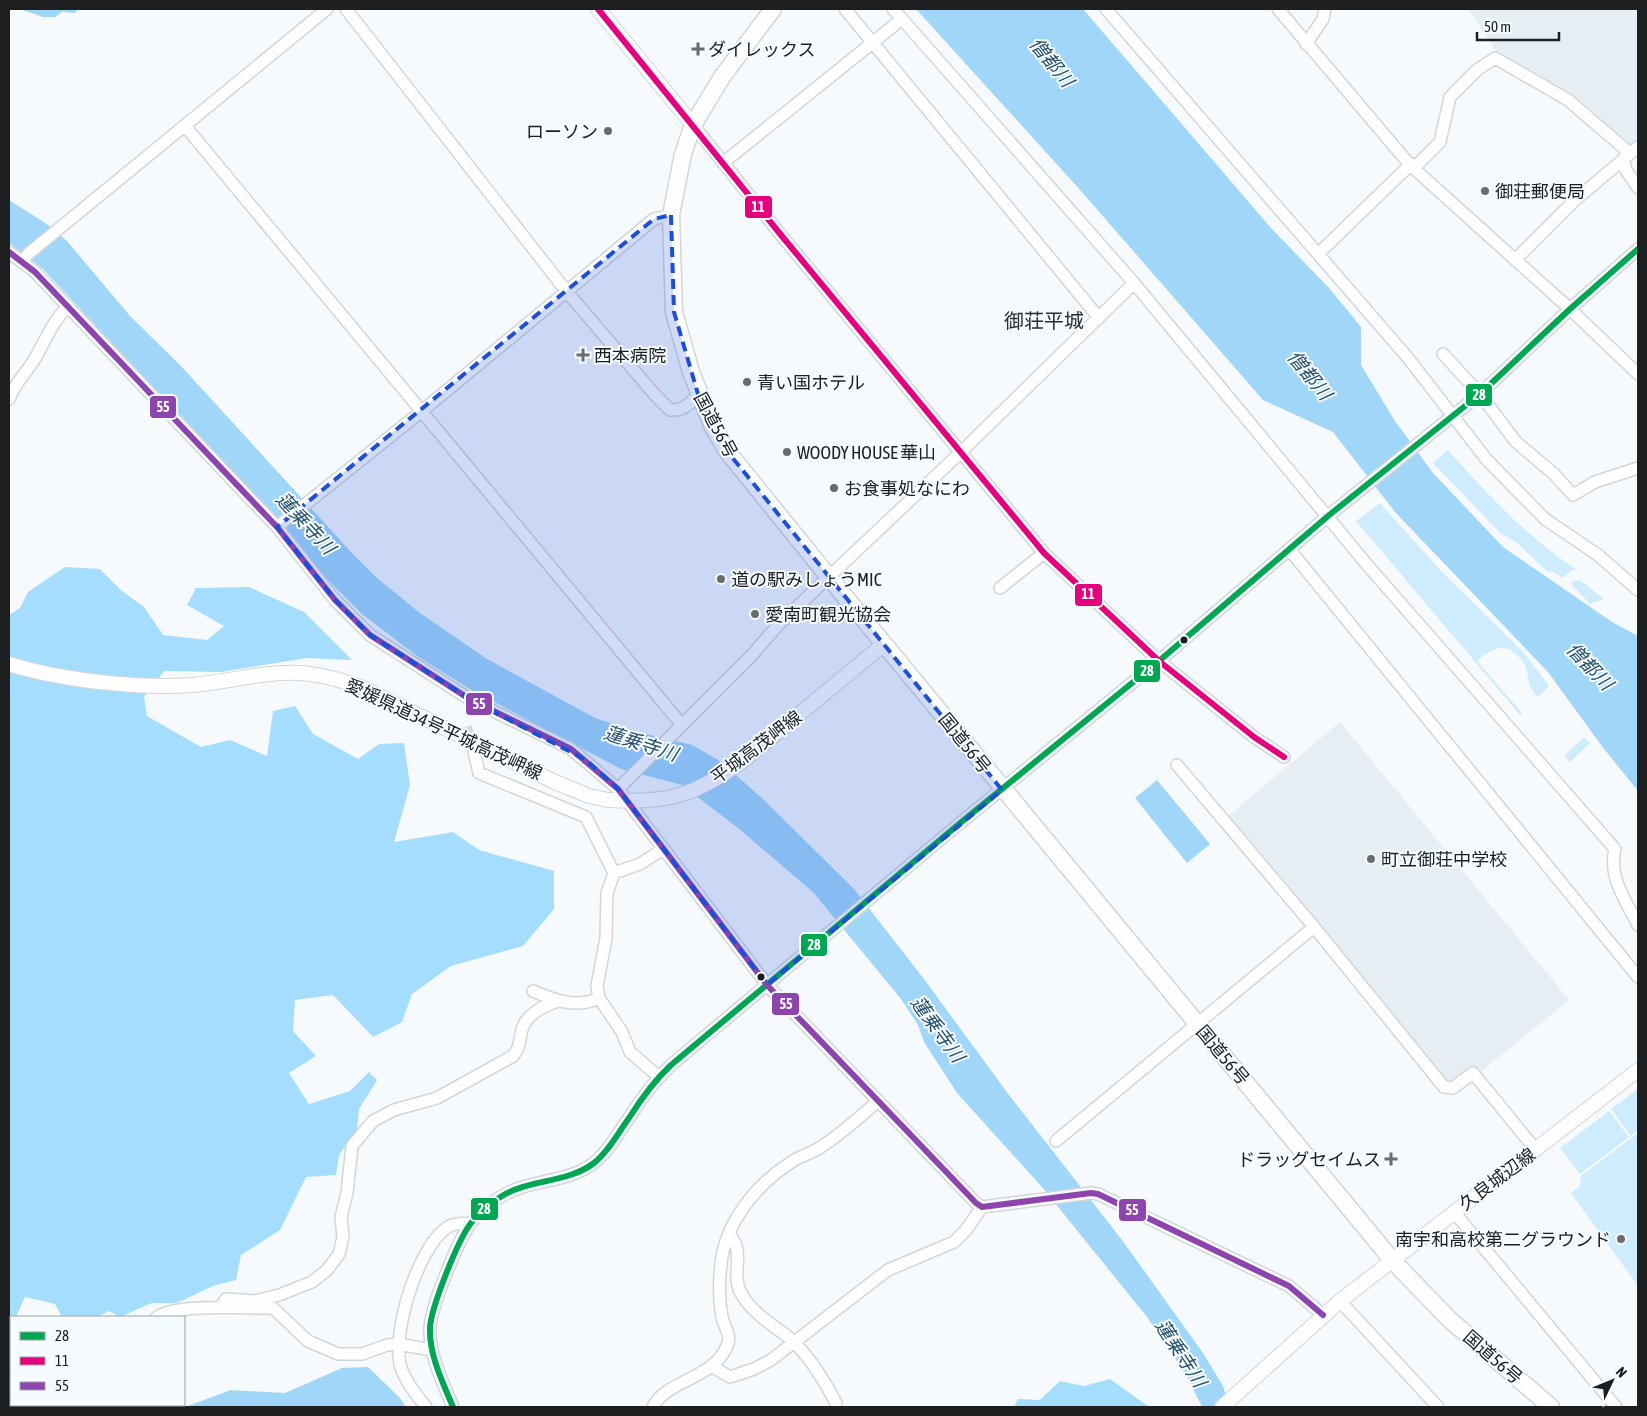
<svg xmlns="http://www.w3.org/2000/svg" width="1647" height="1416" font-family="'Asap Condensed','Noto Sans JP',sans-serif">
  <rect width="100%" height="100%" fill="#f7fafd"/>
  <path fill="#e6eef4" d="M 1468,9 L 1638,9 L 1638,141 L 1632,146 L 1626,146 L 1589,108 L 1500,57 Z
    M 1340,722 L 1569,1000 L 1456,1092 L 1448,1089 L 1227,817 Z"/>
  <path fill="#ceecfe" d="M 1448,450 C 1488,495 1527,537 1577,570 L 1572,570 L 1563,578 L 1552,571 L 1549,573 L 1516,542 L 1500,533 L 1433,463 Z
    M 1380,503 L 1441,571 L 1525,654 L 1549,686 L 1538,697 C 1523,682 1531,673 1523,662 C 1507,640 1493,647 1477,661 L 1522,713 L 1520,715 L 1356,521 Z
    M 1580,580 L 1604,599 L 1590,604 L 1571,584 L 1573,581 Z
    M 1584,737 L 1590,743 L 1570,762 L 1564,756 Z
    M 1638,1089 L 1638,1130 L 1631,1136 L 1611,1109 Z
    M 1609,1111 L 1629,1137 L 1580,1174 L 1560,1148 Z
    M 1638,1133 L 1638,1286 L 1571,1193 L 1580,1186 L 1581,1176 Z"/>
  <path fill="#a4ddfe" d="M 65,567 L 100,569 L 122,591 L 144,607 L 163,635 L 207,640 L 224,626 L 187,605 L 196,588 L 249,587 L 304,612 L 352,660 L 307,658 L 220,672 L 164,671 L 144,697 L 147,716 L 201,747 L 230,740 L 267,756 L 273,711 L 295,706 L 313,734 L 358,759 L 379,744 L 404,743 L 410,785 L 394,842 L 453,832 L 479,850 L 554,871 L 554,909 L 523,946 L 451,966 L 412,994 L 402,1022 L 373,1037 L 333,995 L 295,1000 L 293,1031 L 316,1056 L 289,1073 L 309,1104 L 350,1091 L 369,1072 L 377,1080 L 359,1109 L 357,1130 L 339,1155 L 336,1175 L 306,1177 L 280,1230 L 241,1255 L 236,1280 L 213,1286 L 177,1303 L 152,1303 L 120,1317 L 109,1311 L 98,1317 L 62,1317 L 55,1304 L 25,1297 L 16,1317 L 11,1317 L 10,1329 L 9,615 L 20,608 L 28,592 Z
    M 1110,1379 L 1149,1407 L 1014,1407 L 1018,1399 L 1040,1400 L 1060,1381 L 1084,1386 Z"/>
  <path fill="#a0d7f8" d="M 20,9 L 78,9 L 75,13 L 62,12 L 55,17 L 43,17 Z
    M 916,9 L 1083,9 L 1271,228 L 1330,289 L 1361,327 L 1361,365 L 1395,421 L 1433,473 L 1503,547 L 1612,622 L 1638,636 L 1638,791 L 1604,749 L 1548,672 L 1395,512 L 1333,432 L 1263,400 L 1081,191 Z
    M 9,200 L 50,226 L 67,241 L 131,317 L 180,365 L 351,552 L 378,579 L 420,613 L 487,659 L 595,718 L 641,733 L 692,745 L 720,761 L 765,801 L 854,889 L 924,979 L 1009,1095 L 1122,1240 L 1203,1353 L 1223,1386 L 1229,1407 L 1202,1407 L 1187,1376 L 1147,1317 L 1042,1187 L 957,1093 L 924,1042 L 918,1025 L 901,999 L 813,892 L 738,828 L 682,785 L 621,769 L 470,689 L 417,656 L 362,614 L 320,572 L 302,548 L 43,269 L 9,243 Z
    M 1157,780 L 1210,844 L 1187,863 L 1135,798 Z
    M 368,1367 L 400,1398 L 406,1407 L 185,1407 L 231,1390 L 285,1393 L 342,1368 Z"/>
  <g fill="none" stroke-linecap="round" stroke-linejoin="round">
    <path stroke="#d6d9dc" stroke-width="11" stroke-dasharray="11 5.5" stroke-linecap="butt" d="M 466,727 L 472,746"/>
    <g stroke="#d3d6d8" stroke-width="14">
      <path id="minor" d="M 346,9 L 567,292 L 655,395 L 670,410 C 684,411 690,404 698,394
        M 845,9 L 1099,318
        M 893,9 L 902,19
        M 1106,9 L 1408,358 L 1487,460 L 1545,519 L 1598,555 L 1638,590
        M 1278,9 L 1410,165 L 1570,309 L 1638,374
        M 1306,44 L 1323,19 L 1325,9
        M 693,125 L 781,235 L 1044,553 L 1159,661 L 1254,737 L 1284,757
        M 185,126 L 681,724
        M 1623,159 L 1626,170 L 1638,188
        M 723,163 L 902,19 L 1134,283 L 1369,567 L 1615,849 C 1608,877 1626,901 1638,925
        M 9,252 L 35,272 L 277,527 L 335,600 L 370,635 L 471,700 L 571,749 L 618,789 L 767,985 L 976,1203 L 982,1207 L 1091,1193 L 1098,1194 L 1289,1286 L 1323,1315
        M 1318,254 L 1410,165 L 1419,163 L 1440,142 L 1450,97 L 1477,70 L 1495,58 L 1568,100 L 1625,149 L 1627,155
        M 1515,260 L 1574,201 L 1638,147
        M 22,261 L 28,254 L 327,9
        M 1443,354 L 1480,394 L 1516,442 L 1554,474 L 1573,495 L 1595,482 L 1638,468
        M 9,399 C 16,381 25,375 34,360 C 45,342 52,321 68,307
        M 277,527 L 422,411 L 654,219 L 671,215
        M 1289,549 L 1638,977
        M 1000,588 L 1044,553
        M 474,752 L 479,773 L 586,817 L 614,873
        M 1177,765 L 1314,927 L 1444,1087 L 1453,1088 L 1473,1073 L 1536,1150
        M 618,789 L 751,656 L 779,624 L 961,452 L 1134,283
        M 533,991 C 554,1000 576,1009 599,998
        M 659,1077 L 630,1052 L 622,1032 L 599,998 L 597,986 L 606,938 L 607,893 L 614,873 L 640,864 L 663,849
        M 1056,1141 L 1314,927
        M 1454,1212 L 1616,1407
        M 729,1234 C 747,1254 729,1274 742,1295 C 752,1312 771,1324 787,1336 C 806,1351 825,1381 836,1403
        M 1340,1301 L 1438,1407
        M 221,1307 L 226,1299 L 255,1301 L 279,1295 L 312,1282 L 327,1270 L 339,1254 L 343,1237 L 341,1217 L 347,1193 L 352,1146 L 373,1121 L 394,1110 L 437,1098 L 513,1056 C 519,1049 519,1044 521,1034 C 524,1015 541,1007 558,1001
        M 157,1317 C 178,1303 246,1309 273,1308 L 308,1341 L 338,1354 L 362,1354 L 387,1345 L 398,1344 L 432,1350
        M 713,1367 L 730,1377 L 754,1369 L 771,1360 L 888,1270 L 954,1242 L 966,1230 L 982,1207
        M 32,1407 L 34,1405
        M 426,1407 C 416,1394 404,1380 400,1364 C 393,1330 417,1251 445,1229 C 452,1223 461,1223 470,1224
        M 453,1407 C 443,1383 429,1355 430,1328 C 431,1307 458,1240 471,1223 C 479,1212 490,1203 502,1196 C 530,1179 568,1183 594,1163 C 609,1151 618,1133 629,1118 C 641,1099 654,1081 671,1065 L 959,824 L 1159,661 L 1328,516 L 1480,394 L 1570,309 L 1638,249
        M 653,1407 C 667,1379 713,1380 727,1346 C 732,1335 724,1327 722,1317 C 719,1301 719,1280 721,1264 C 725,1223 756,1185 790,1163 C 799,1156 811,1154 821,1147 C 841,1134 859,1118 877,1102"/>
    </g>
    <g stroke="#d3d6d8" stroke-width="16">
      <path id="major" d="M 598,9 L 693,125
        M 9,664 C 60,680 139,689 193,685 C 228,682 265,671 299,673 C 320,674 339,680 359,686 L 555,782 L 589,796 L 608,800
        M 744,760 L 884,644
        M 1222,1407 L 1340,1301 L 1638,1070"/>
    </g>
    <g stroke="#d3d6d8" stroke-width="19">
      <path id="highway" d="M 773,9 L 722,77 L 693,125 L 683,154 L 671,215 L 674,312 L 691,372 L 712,425 L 727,451 L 828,576 L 1392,1260 L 1450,1320 L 1551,1407"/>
    </g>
    <use href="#minor" stroke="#fefeff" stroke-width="11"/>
    <use href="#major" stroke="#fefeff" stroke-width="14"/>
    <use href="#highway" stroke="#fefeff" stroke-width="16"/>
    <g stroke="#d3d6d8" stroke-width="16" stroke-linecap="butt">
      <path id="major-bridge" d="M 608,800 C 668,804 696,795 744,760"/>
    </g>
    <use href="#major-bridge" stroke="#fefeff" stroke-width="14"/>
    <g stroke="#f5fbff" stroke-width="10">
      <path id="bus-1" d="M 453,1407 C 443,1383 429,1355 430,1328 C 431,1307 458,1240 471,1223 C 479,1212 490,1203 502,1196 C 530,1179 568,1183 594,1163 C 609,1151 618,1133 629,1118 C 641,1099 654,1081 671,1065 L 959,824 L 1159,661 L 1328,516 L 1480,394 L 1570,309 L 1638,249"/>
    </g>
    <g stroke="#f5fbff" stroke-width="10">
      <path id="bus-2" d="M 598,9 L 781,235 L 1044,553 L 1159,661 L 1254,737 L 1284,757"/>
    </g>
    <g stroke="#f5fbff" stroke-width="10">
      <path id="bus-3" d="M 9,252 L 35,272 L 277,527 L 335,600 L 370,635 L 471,700 L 571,749 L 618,789 L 767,985 L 976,1203 L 982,1207 L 1091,1193 L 1098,1194 L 1289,1286 L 1323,1315"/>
    </g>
    <use href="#bus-1" stroke="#00a651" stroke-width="6"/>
    <use href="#bus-2" stroke="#e5007d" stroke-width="6"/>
    <use href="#bus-3" stroke="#8e44ad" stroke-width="6"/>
  </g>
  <path fill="#1d4ed8" fill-opacity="0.2" stroke="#1d4ed8" stroke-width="4" stroke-dasharray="10 6" stroke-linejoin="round" d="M 671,215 L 674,312 L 698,394 L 727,451 L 1002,790 L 767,985 L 618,789 L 586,760 L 471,700 L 370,635 L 335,600 L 277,527 L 654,219 Z"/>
  <g fill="#696b6d" stroke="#f5fbff" stroke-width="2">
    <path d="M695.5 41.5h5v5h5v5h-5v5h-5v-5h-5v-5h5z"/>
    <circle cx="608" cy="131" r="5"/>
    <circle cx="1485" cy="191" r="5"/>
    <path d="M580.5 347.5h5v5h5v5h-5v5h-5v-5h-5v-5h5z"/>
    <circle cx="747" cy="382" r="5"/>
    <circle cx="787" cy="452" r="5"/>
    <circle cx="834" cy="488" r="5"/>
    <circle cx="721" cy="579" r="5"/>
    <circle cx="755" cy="614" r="5"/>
    <circle cx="1371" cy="859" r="5"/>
    <path d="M1388.5 1151.5h5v5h5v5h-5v5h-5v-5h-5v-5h5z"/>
    <circle cx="1621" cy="1239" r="5"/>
  </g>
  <g fill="#1c1e20" stroke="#f5fbff" stroke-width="2">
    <circle cx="1184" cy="640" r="4.5"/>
    <circle cx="761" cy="977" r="4.5"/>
  </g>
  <g text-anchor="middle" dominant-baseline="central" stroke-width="4" stroke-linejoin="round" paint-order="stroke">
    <g font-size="18" fill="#1c1e20" stroke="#f5fbff" text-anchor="start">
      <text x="708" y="49">ダイレックス</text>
      <text x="598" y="131" text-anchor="end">ローソン</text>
      <text x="1495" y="191">御荘郵便局</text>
      <text x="594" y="355">西本病院</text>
      <text x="757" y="382">青い国ホテル</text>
      <text x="797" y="452">WOODY HOUSE 華山</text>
      <text x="844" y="488">お食事処なにわ</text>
      <text x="731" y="579">道の駅みしょうMIC</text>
      <text x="765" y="614">愛南町観光協会</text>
      <text x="1381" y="859">町立御荘中学校</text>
      <text x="1381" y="1159" text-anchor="end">ドラッグセイムス</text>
      <text x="1611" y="1239" text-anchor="end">南宇和高校第二グラウンド</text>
    </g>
    <g font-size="18" fill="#1c1e20" stroke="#f5fbff">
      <text transform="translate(716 425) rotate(62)">国道56号</text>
      <text transform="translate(444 729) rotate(25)">愛媛県道34号平城高茂岬線</text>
      <text transform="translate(965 743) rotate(51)">国道56号</text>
      <text transform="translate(756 747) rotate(-37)">平城高茂岬線</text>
      <text transform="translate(1223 1055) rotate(50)">国道56号</text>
      <text transform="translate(1497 1179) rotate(-37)">久良城辺線</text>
      <text transform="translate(1493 1357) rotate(41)">国道56号</text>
    </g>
    <g font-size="19" font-style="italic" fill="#265169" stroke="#f5fbff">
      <text transform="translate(1052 62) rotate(51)">僧都川</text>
      <text transform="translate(1310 375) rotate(51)">僧都川</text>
      <text transform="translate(306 523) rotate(47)">蓮乗寺川</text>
      <text transform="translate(1590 666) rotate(46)">僧都川</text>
      <text transform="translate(641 743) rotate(18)">蓮乗寺川</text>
      <text transform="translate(938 1029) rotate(54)">蓮乗寺川</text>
      <text transform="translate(1181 1353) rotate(57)">蓮乗寺川</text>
    </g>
    <g font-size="20" fill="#292d30" stroke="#f5fbff">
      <text x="1044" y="320">御荘平城</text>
    </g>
  </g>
  <g stroke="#f5fbff" stroke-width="2">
    <rect x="744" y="195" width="29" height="24" rx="5" fill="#e5007d"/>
    <rect x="1465" y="383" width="28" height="24" rx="5" fill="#00a651"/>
    <rect x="149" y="395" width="28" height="24" rx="5" fill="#8e44ad"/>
    <rect x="1074" y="583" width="29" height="24" rx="5" fill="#e5007d"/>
    <rect x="1133" y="659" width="28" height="24" rx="5" fill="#00a651"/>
    <rect x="465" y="692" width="28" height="24" rx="5" fill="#8e44ad"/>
    <rect x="800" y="933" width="28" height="24" rx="5" fill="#00a651"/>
    <rect x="771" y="992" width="29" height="24" rx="5" fill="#8e44ad"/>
    <rect x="470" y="1197" width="29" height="24" rx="5" fill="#00a651"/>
    <rect x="1118" y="1198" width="29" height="24" rx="5" fill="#8e44ad"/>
  </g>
  <g font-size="14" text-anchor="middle" font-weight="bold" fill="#fff">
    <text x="758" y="212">11</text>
    <text x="1479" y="400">28</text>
    <text x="163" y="412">55</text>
    <text x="1088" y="599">11</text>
    <text x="1147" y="676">28</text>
    <text x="479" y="709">55</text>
    <text x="814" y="950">28</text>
    <text x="786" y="1009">55</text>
    <text x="484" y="1214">28</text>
    <text x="1132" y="1215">55</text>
  </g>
  <rect width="1647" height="1416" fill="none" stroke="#1c1e20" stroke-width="20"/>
  <rect x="10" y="1316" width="175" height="90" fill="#f5fbff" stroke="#9ea3a6"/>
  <rect x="20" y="1332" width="25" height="8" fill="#00a651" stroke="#9ea3a6"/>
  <text x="55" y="1341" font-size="15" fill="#1c1e20">28</text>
  <rect x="20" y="1357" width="25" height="8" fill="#e5007d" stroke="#9ea3a6"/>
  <text x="55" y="1366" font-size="15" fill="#1c1e20">11</text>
  <rect x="20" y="1382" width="25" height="8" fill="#8e44ad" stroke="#9ea3a6"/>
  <text x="55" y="1391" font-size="15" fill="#1c1e20">55</text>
  <g transform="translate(1612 1381) rotate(47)" stroke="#f5fbff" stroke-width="4" paint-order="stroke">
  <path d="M0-4L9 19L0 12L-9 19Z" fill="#1c1e20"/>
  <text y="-8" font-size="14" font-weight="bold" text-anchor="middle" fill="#1c1e20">N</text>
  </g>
  <path d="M1477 32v8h82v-8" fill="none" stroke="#1c1e20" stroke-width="2.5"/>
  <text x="1484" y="32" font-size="15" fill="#1c1e20" stroke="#f5fbff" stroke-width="4" paint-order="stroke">50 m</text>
</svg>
